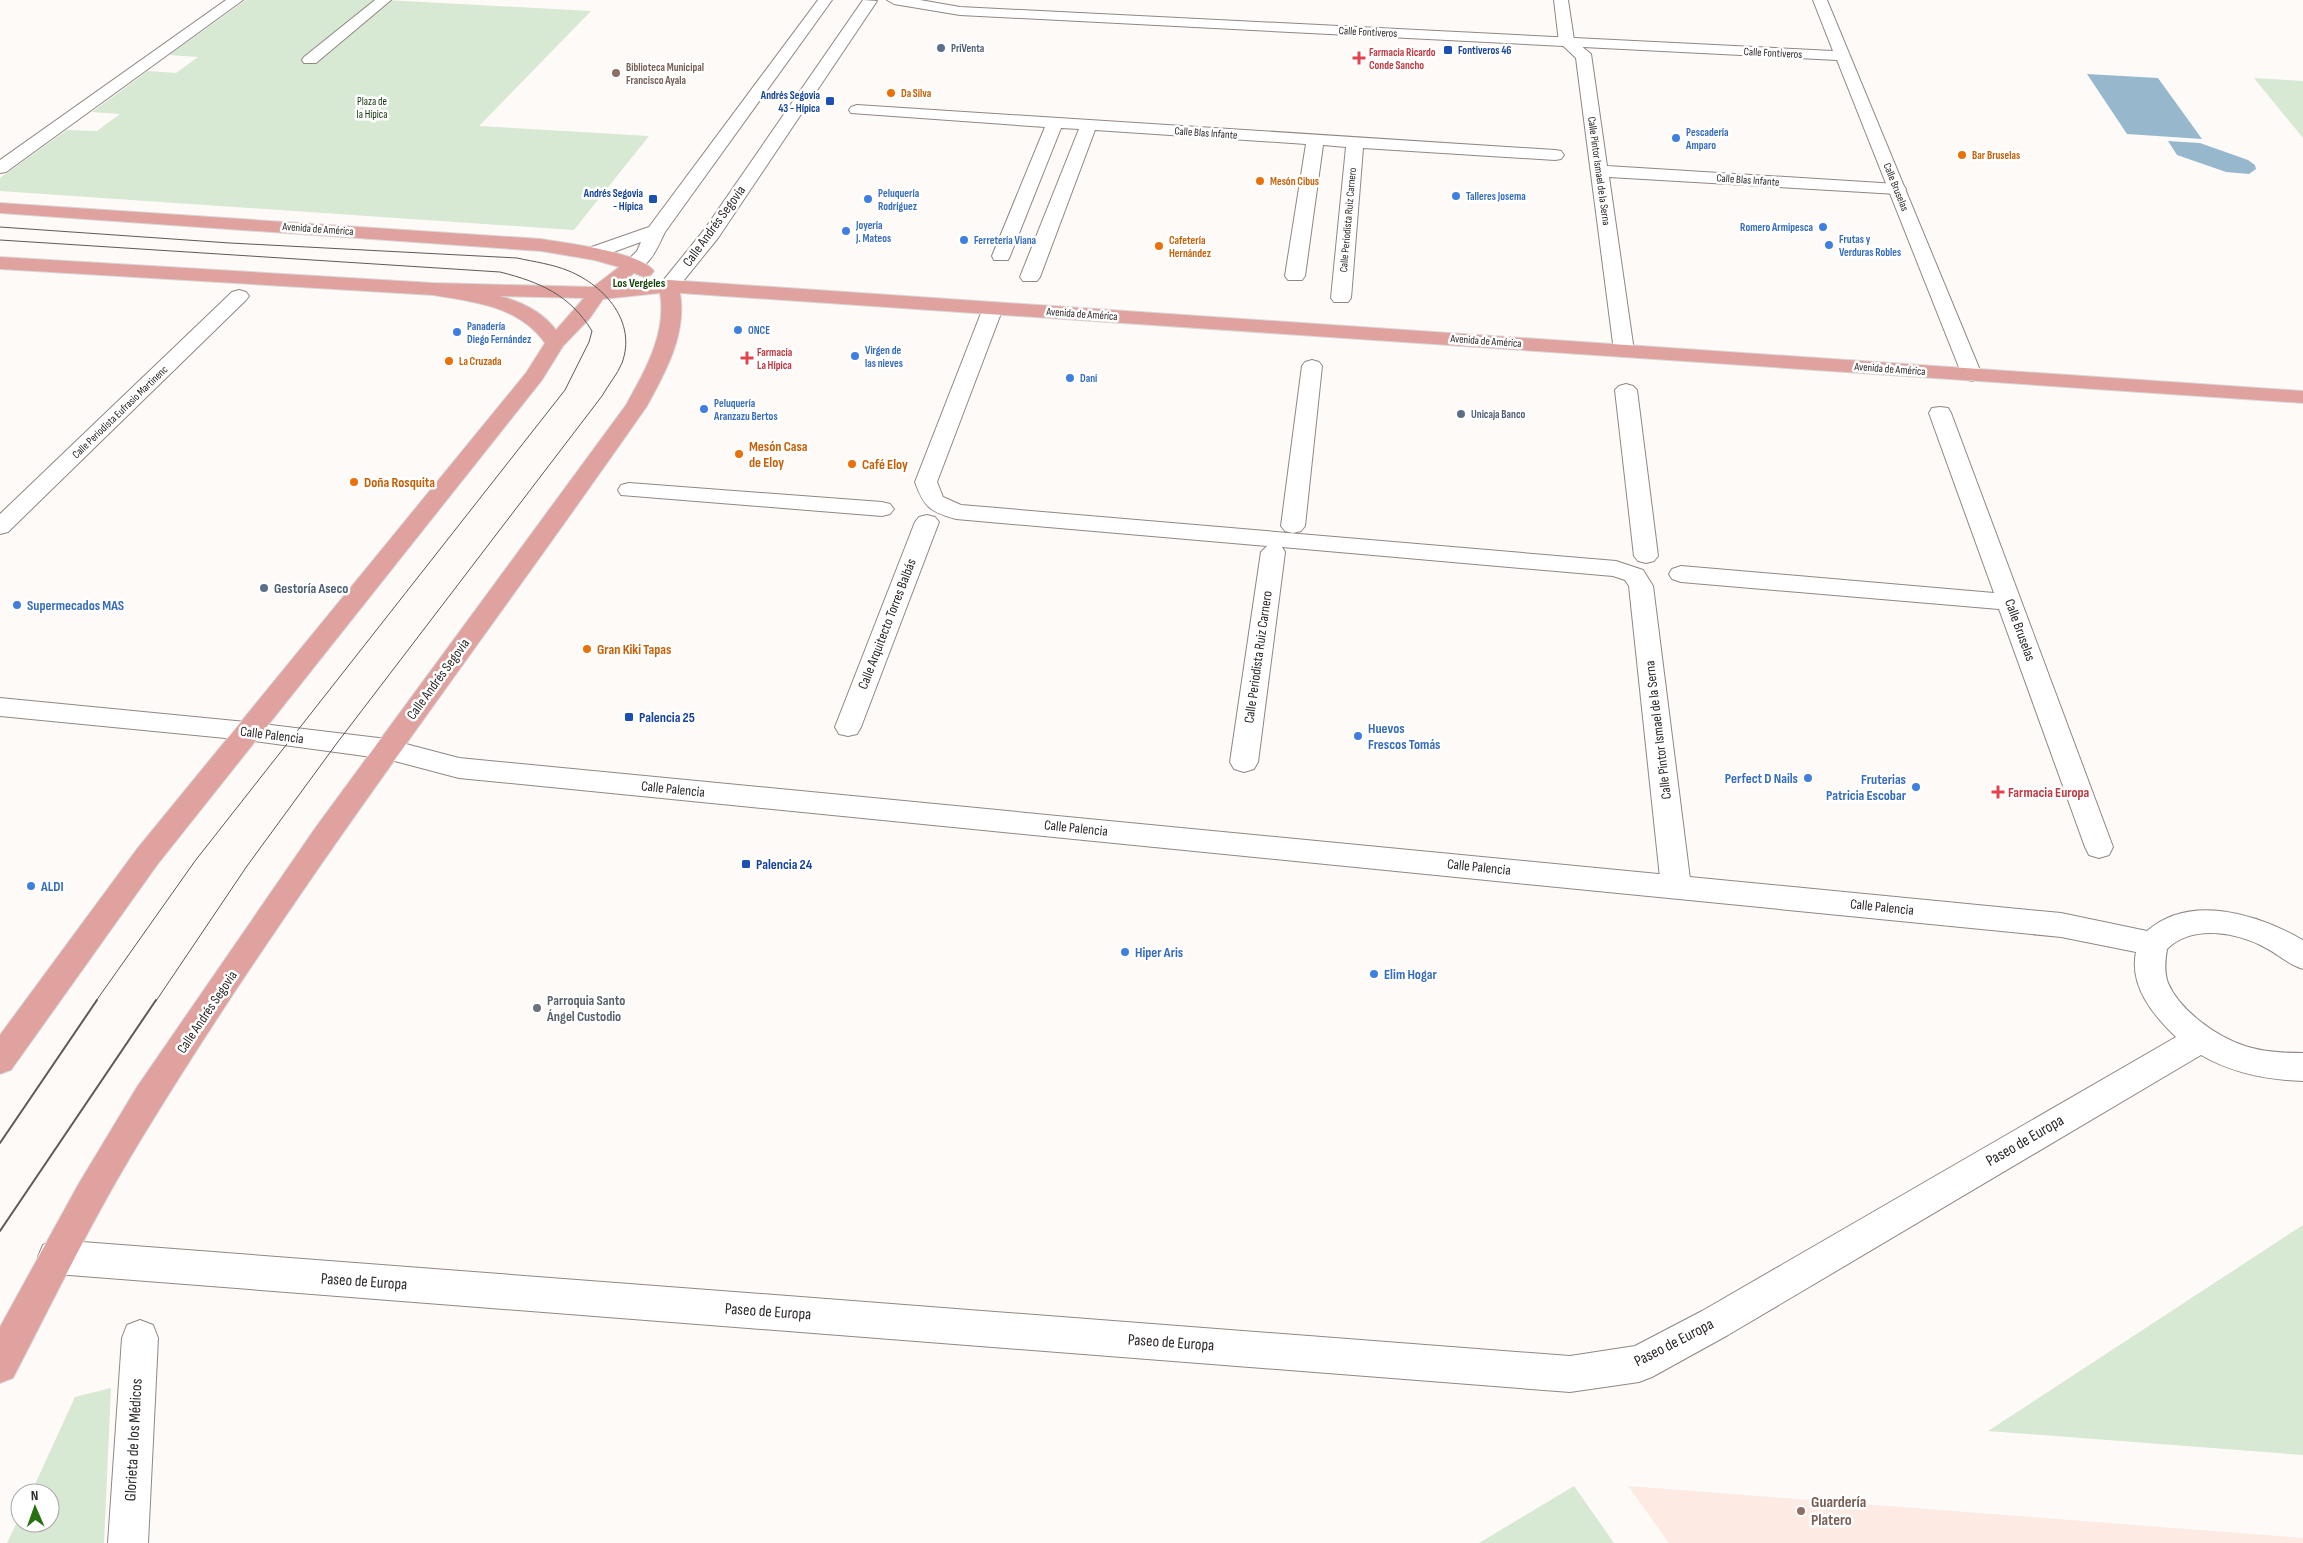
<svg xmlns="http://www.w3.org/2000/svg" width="2303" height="1543" font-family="'Sofia Sans Condensed',sans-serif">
  <rect width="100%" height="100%" fill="#fefaf8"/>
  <path fill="#fdeae3" d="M 1628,1486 L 2303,1538 L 2303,1543 L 1669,1543 Z"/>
  <path fill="#d7e8d3" d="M 246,0 L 386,0 L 591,11 L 479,126 L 649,136 L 574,230 L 0,191 L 0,178 L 67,130 L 97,131 L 120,114 L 92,112 L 148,71 L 176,73 L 198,57 L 169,55 Z
    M 2254,78 L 2303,81 L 2303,138 Z
    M 2303,1225 L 2303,1455 L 1988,1431 Z
    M 111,1388 L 104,1543 L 7,1543 L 20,1516 L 20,1523 L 50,1523 L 50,1493 L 31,1493 L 75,1397 Z
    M 1574,1486 L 1614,1543 L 1479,1543 Z"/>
  <path fill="#97b8cc" d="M 2087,74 L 2158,78 L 2202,139 L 2127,134 Z
    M 2168,141 L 2200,143 L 2248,160 L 2255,165 L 2256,169 L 2249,174 L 2226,172 L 2177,155 Z"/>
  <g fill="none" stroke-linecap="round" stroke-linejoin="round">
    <g stroke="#908783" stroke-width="2">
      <path id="lane" d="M 375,0 L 391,0 L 316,63 L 304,63 L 302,60 L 304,57 Z"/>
    </g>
    <g stroke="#908783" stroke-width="2">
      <path id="street" d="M 226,0 L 243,0 L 6,172 L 0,173 L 0,160 Z
        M 1554,0 L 1568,0 L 1574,40 L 1591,54 L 1607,166 L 1897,184 L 1903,185 L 1906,189 L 1903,193 L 1897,194 L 1609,177 L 1634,351 L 1631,355 L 1624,357 L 1617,355 L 1614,351 L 1576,58 L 1559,42 Z
        M 857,105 L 1555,150 L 1561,151 L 1564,155 L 1561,159 L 1555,160 L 1363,148 L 1351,298 L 1348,302 L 1334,302 L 1331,298 L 1346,147 L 1323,145 L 1305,276 L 1302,280 L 1288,280 L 1285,276 L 1306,144 L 1095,130 L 1040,277 L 1037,281 L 1023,281 L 1020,277 L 1079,129 L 1061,128 L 1010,256 L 1008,260 L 994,260 L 992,256 L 1045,127 L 851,113 L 849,110 L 851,107 Z
        M 239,290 L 246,292 L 249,296 L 246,300 L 8,532 L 0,534 L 0,514 L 232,292 Z
        M 993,302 L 1000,304 L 1003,308 L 937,482 L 943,497 L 961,505 L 1616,561 L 1643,570 L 1653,586 L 1691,887 L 1686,895 L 1676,898 L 1666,895 L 1661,887 L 1629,586 L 1625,580 L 1613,576 L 1282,547 L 1285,552 L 1258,762 L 1254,769 L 1244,772 L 1234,769 L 1230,762 L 1261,552 L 1267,546 L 956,519 C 930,512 924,507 915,482 L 983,308 L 986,304 Z
        M 1312,360 L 1319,362 L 1322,366 L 1305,526 L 1301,531 L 1293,533 L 1285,531 L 1281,526 L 1302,366 L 1305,362 Z
        M 1626,384 L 1633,386 L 1637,390 L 1658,556 L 1654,561 L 1646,563 L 1638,561 L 1634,556 L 1615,390 L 1619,386 Z
        M 1940,407 L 1948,408 L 1951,413 L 2113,847 L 2109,855 L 2099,858 L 2089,855 L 2085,847 L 1999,609 L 1681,582 L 1672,579 L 1669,574 L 1672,569 L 1681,566 L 1994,593 L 1929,413 L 1932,408 Z
        M 629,483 L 882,502 L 890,504 L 894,509 L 890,514 L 882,516 L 621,495 L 618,490 L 621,485 Z
        M 927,515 L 935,517 L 939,522 L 861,727 L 857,734 L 848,736 L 839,734 L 835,727 L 915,522 L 919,517 Z
        M 140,1320 L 153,1325 L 158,1338 L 148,1543 L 108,1543 L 122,1338 L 127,1325 Z"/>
    </g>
    <g stroke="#908783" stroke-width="2">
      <path id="secondary" d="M 818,0 L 832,0 L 665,232 C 657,248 648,274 626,269 L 623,265 L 637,251 L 641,242 L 597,258 L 583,258 L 581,254 L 583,250 L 649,227 Z
        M 863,0 L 877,1 L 718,238 L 676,290 L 662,290 L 659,286 L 662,282 L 704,230 Z
        M 887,0 L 920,0 L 960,7 L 1833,51 L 1813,0 L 1827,0 L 1982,375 L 1979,379 L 1972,381 L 1965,379 L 1962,375 L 1837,60 L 960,15 L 894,4 Z
        M 0,698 L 246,722 L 387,739 L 459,758 L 2061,913 L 2147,931 C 2190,893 2257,914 2301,939 L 2303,940 L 2303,969 C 2289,965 2279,955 2266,948 C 2237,932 2192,924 2167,949 C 2165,961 2164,972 2168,983 C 2180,1011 2217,1037 2245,1046 C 2263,1052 2284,1053 2303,1053 L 2303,1081 C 2267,1080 2232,1073 2201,1055 L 1728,1335 L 1652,1377 L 1639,1382 L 1570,1392 L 56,1274 L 43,1269 L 38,1257 L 43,1245 L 56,1240 L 1570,1356 L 1635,1346 L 1702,1311 L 2176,1037 C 2153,1015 2129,986 2136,952 L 2061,937 L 459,778 L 387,759 L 246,740 L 0,716 Z"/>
    </g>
    <g stroke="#d9d8d8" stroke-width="2">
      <path id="primary" d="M 0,203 L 541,239 C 565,243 640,252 654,271 L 651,275 L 644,277 L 634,273 L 619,286 L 669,280 L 2303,391 L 2303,403 L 680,293 C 687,334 666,371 647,406 C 478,649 297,883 143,1136 C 95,1214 55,1297 13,1378 L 0,1383 L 0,1327 L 78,1185 L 137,1087 L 316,827 L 626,405 C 645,371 667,333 660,293 L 603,299 L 590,318 L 563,346 L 542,380 L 157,865 L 11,1070 L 0,1074 L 0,1035 L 137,849 L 526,373 L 545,343 C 519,306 474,302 433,295 L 0,269 L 0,257 L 433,283 L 593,287 L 619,267 L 594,260 L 541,251 L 0,213 ZM 500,296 L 584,298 L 556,330 C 543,312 522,302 500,296 Z"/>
    </g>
    <use href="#lane" fill="#fff" fill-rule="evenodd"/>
    <use href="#street" fill="#fff" fill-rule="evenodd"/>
    <use href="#secondary" fill="#fff" fill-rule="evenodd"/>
    <use href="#primary" fill="#dfa29e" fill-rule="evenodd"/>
    <path stroke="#5d5958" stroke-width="1" d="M 0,227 L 230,243 L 517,258 C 535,262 552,264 569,271 C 605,286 637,322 622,363 C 617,375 608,385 602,396 L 337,743 L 247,866 L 156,1001
      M 0,240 L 500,272 C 540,282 570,295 592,331 L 589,342 L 565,390 L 195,861 L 96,1001"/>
    <path stroke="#5d5958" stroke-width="2" d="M 0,1143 L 97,1000
      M 0,1231 L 156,1000"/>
  </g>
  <g fill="#5c6f8a" stroke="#fff" stroke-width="2">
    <circle cx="941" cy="48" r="5"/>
    <circle cx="1461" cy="414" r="5"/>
    <circle cx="264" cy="588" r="5"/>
  </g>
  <g fill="#1a4fb4" stroke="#fff" stroke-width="2">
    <rect x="1443" y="45" width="10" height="10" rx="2.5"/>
    <rect x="825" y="96" width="10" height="10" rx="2.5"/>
    <rect x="648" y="194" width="10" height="10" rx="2.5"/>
    <rect x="624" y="712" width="10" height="10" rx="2.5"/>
    <rect x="741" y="859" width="10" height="10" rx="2.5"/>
  </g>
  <g fill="#e0444e" stroke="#fff" stroke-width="2">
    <path d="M1356.5 50.5h5v5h5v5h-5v5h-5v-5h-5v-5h5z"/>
    <path d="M744.5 350.5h5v5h5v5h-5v5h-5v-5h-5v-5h5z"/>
    <path d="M1995.5 784.5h5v5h5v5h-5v5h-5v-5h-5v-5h5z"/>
  </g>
  <g fill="#8d6e63" stroke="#fff" stroke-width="2">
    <circle cx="616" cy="73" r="5"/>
    <circle cx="1801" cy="1511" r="5"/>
  </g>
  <g fill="#e8710a" stroke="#fff" stroke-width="2">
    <circle cx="891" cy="93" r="5"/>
    <circle cx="1962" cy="155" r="5"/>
    <circle cx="1260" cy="181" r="5"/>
    <circle cx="1159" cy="246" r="5"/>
    <circle cx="449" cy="361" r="5"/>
    <circle cx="739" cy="454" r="5"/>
    <circle cx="852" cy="464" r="5"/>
    <circle cx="354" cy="482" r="5"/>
    <circle cx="587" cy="649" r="5"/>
  </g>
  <g fill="#3f7fe0" stroke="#fff" stroke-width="2">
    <circle cx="1676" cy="138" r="5"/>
    <circle cx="1456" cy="196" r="5"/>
    <circle cx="868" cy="199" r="5"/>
    <circle cx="1823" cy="227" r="5"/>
    <circle cx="846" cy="231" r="5"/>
    <circle cx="964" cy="240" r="5"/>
    <circle cx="1829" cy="245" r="5"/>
    <circle cx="738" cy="330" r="5"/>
    <circle cx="457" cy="332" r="5"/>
    <circle cx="855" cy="356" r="5"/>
    <circle cx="1070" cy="378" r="5"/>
    <circle cx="704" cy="409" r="5"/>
    <circle cx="17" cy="605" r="5"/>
    <circle cx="1358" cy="736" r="5"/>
    <circle cx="1808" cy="778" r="5"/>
    <circle cx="1916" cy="787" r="5"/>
    <circle cx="31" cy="886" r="5"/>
    <circle cx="1125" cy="952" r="5"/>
    <circle cx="1374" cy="974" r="5"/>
  </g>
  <circle fill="#6b7280" stroke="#fff" stroke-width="2" cx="537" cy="1008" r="5"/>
  <g text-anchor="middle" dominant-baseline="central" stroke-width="5" stroke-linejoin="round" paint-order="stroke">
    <g font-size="11" fill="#2d2928" stroke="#fff">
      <text transform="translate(1368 32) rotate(3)">Calle Fontiveros</text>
      <text transform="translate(1773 53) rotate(3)">Calle Fontiveros</text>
      <text transform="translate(1206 133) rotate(4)">Calle Blas Infante</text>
      <text transform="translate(1599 171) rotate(82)">Calle Pintor Ismael de la Serna</text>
      <text transform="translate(1748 180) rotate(4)">Calle Blas Infante</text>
      <text transform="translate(1896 187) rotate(68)">Calle Bruselas</text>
      <text transform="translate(1348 220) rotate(-85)">Calle Periodista Ruiz Carnero</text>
      <text transform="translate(318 229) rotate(4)">Avenida de América</text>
      <text transform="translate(1082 314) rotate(4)">Avenida de América</text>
      <text transform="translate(1486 341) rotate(4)">Avenida de América</text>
      <text transform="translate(1890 369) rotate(4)">Avenida de América</text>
      <text transform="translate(120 412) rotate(-44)">Calle Periodista Eufrasio Martinenc</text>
    </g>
    <g font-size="11" font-weight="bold" fill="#4e5e75" stroke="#fff" text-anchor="start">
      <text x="951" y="48">PriVenta</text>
      <text x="1471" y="414">Unicaja Banco</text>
    </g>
    <g font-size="11" font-weight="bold" fill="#164399" stroke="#fff" text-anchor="end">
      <text x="1458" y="50" text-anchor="start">Fontiveros 46</text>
      <text x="820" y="95">Andrés Segovia<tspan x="820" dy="13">43 - Hípica</tspan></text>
      <text x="643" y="193">Andrés Segovia<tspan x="643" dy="13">- Hípica</tspan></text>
    </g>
    <g font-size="11" font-weight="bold" fill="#be3a42" stroke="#fff" text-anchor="start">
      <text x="1369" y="52">Farmacia Ricardo<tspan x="1369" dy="13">Conde Sancho</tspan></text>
      <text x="757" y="352">Farmacia<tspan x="757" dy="13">La Hípica</tspan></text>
    </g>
    <g font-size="11" font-weight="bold" fill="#785e54" stroke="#fff" text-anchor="start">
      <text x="626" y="67">Biblioteca Municipal<tspan x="626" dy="13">Francisco Ayala</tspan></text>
    </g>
    <g font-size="11" font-weight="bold" fill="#c56008" stroke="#fff" text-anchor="start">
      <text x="901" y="93">Da Silva</text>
      <text x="1972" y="155">Bar Bruselas</text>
      <text x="1270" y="181">Mesón Cibus</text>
      <text x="1169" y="240">Cafetería<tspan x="1169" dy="13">Hernández</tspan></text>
      <text x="459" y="361">La Cruzada</text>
    </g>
    <g font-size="11" fill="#14340d" stroke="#fff">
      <text x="372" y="101">Plaza de<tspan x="372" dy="13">la Hípica</tspan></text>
    </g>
    <g font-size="11" font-weight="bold" fill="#366cbe" stroke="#fff" text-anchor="start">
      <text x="1686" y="132">Pescadería<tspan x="1686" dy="13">Amparo</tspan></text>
      <text x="878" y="193">Peluquería<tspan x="878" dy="13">Rodríguez</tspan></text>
      <text x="1466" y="196">Talleres Josema</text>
      <text x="856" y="225">Joyería<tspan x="856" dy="13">J. Mateos</tspan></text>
      <text x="1813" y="227" text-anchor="end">Romero Armipesca</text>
      <text x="1839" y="239">Frutas y<tspan x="1839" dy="13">Verduras Robles</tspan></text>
      <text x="974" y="240">Ferretería Viana</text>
      <text x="467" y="326">Panadería<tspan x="467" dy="13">Diego Fernández</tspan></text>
      <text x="748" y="330">ONCE</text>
      <text x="865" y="350">Virgen de<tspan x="865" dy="13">las nieves</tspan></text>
      <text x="1080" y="378">Dani</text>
      <text x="714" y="403">Peluquería<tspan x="714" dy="13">Aranzazu Bertos</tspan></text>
    </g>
    <g font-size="12" font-weight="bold" fill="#17450b" stroke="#fff">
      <text x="639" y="283">Los Vergeles</text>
    </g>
    <g font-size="14" fill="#2d2928" stroke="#fff">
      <text transform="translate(714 226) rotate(-54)">Calle Andrés Segovia</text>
      <text transform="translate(887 624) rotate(-69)">Calle Arquitecto Torres Balbás</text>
      <text transform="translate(2020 630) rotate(70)">Calle Bruselas</text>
      <text transform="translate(1258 657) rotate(-82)">Calle Periodista Ruiz Carnero</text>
      <text transform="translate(438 679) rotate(-54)">Calle Andrés Segovia</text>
      <text transform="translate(1658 730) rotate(-97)">Calle Pintor Ismael de la Serna</text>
      <text transform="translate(272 735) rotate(7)">Calle Palencia</text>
      <text transform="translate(673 789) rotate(6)">Calle Palencia</text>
      <text transform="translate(1076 828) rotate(6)">Calle Palencia</text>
      <text transform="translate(1479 867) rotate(6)">Calle Palencia</text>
      <text transform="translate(1882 907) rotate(6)">Calle Palencia</text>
      <text transform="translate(207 1012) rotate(-56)">Calle Andrés Segovia</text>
    </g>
    <g font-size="14" font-weight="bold" fill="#c56008" stroke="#fff" text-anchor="start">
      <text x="749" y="446">Mesón Casa<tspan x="749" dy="16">de Eloy</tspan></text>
      <text x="862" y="464">Café Eloy</text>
      <text x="364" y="482">Doña Rosquita</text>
      <text x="597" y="649">Gran Kiki Tapas</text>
    </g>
    <g font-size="14" font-weight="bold" fill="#4e5e75" stroke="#fff" text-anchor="start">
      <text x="274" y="588">Gestoría Aseco</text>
    </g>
    <g font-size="14" font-weight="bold" fill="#366cbe" stroke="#fff" text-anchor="start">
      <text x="27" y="605">Supermecados MAS</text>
      <text x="1368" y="728">Huevos<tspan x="1368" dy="16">Frescos Tomás</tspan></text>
      <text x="1798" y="778" text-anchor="end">Perfect D Nails</text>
      <text x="1906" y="779" text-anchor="end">Fruterias<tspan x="1906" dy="16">Patricia Escobar</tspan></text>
      <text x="41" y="886">ALDI</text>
      <text x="1135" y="952">Hiper Aris</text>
      <text x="1384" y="974">Elim Hogar</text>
    </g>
    <g font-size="14" font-weight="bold" fill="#164399" stroke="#fff" text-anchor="start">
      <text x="639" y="717">Palencia 25</text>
      <text x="756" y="864">Palencia 24</text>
    </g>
    <g font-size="14" font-weight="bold" fill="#be3a42" stroke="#fff" text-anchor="start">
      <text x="2008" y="792">Farmacia Europa</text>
    </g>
    <g font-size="14" font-weight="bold" fill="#5b616d" stroke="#fff" text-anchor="start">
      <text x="547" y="1000">Parroquia Santo<tspan x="547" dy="16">Ángel Custodio</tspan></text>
    </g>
    <g font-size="16" fill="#2d2928" stroke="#fff">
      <text transform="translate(2025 1141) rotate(-30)">Paseo de Europa</text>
      <text transform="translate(364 1282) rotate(4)">Paseo de Europa</text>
      <text transform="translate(768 1312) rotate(4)">Paseo de Europa</text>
      <text transform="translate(1171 1343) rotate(4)">Paseo de Europa</text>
      <text transform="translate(1674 1343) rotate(-27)">Paseo de Europa</text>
      <text transform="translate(134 1440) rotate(-87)">Glorieta de los Médicos</text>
    </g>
    <g font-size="16" font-weight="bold" fill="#785e54" stroke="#fff" text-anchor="start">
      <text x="1811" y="1502">Guardería<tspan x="1811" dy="18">Platero</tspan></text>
    </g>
  </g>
  <g transform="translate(35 1508) rotate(358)"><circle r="24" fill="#ffffff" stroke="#aba9a9"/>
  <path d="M0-4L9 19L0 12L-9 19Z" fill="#277113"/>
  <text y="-8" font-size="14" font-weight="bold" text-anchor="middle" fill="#2d2928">N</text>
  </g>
</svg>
